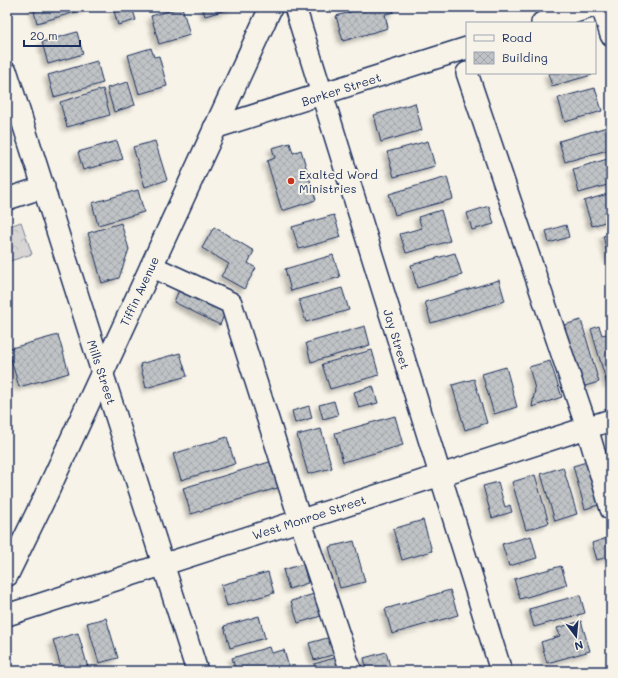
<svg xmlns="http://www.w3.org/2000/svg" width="618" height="678" font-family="Mali,sans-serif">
  <defs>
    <pattern id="park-crowns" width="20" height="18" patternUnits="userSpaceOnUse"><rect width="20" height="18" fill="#d7d6d4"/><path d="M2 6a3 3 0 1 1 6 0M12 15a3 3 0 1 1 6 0" fill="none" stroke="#b8b8b8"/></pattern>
    <pattern id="building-cross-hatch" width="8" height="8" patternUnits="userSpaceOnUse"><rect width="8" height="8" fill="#c0c3c5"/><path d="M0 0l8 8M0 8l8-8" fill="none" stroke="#a4a8ac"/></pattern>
    <filter id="shadow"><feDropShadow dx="-3.5" dy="3.5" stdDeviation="2" flood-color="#0004"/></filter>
  </defs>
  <rect width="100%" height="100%" fill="#f7f3e8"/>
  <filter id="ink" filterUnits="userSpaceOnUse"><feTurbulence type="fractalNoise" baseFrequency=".025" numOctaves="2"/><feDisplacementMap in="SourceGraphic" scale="8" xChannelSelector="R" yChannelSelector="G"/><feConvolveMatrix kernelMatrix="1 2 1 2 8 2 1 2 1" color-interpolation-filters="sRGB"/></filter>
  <g filter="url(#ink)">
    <path fill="url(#park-crowns)" stroke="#798299" d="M 21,222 L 32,254 L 7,262 L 7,227 Z"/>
    <path fill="url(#building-cross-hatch)" stroke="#1b2f5e" filter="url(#shadow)" d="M 33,7 L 85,7 L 86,9 L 37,23 Z
      M 127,7 L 132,7 L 136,20 L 118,25 L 114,11 Z
      M 182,7 L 190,35 L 159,44 L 151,16 Z
      M 202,7 L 233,7 L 233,8 L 205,16 Z
      M 368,7 L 392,7 L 394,12 L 385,14 L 388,28 L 343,41 L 336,16 Z
      M 77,32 L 83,54 L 48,64 L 42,42 Z
      M 151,48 L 154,57 L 159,56 L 167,86 L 139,94 L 128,55 Z
      M 97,61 L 103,83 L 54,97 L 48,75 Z
      M 548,73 L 591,73 L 592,75 L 552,86 Z
      M 128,82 L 135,105 L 114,112 L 107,88 Z
      M 595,88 L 602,111 L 565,122 L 558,98 Z
      M 103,89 L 110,115 L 67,127 L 60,102 Z
      M 415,103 L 422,130 L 381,142 L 374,115 Z
      M 607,127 L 611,140 L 611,149 L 565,162 L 559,141 Z
      M 117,141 L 123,159 L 83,170 L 78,152 Z
      M 155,141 L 167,180 L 145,187 L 133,147 Z
      M 428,141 L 435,166 L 394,177 L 387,152 Z
      M 290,143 L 293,153 L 301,150 L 316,200 L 282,211 L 267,161 L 275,158 L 272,148 Z
      M 611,158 L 611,184 L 579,193 L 573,169 Z
      M 447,177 L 453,199 L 395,215 L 389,194 Z
      M 138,190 L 144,212 L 98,225 L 92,203 Z
      M 611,193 L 611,220 L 592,226 L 584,201 Z
      M 489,206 L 494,224 L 472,230 L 467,213 Z
      M 441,210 L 450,241 L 406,253 L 400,234 L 422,228 L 418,217 Z
      M 334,215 L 341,237 L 299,249 L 292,227 Z
      M 121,223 L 129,249 L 119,278 L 102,283 L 88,233 Z
      M 566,225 L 569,237 L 549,243 L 546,231 Z
      M 214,227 L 254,251 L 248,263 L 256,268 L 244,289 L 221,276 L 229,264 L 202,248 Z
      M 611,234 L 611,259 L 609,259 L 603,236 Z
      M 455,253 L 462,275 L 417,288 L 411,265 Z
      M 333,255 L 340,277 L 291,291 L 285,269 Z
      M 499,280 L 505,301 L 431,323 L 425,302 Z
      M 181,285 L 228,305 L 220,325 L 174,302 Z
      M 342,288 L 349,310 L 306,322 L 299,300 Z
      M 581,320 L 599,382 L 578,388 L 561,326 Z
      M 365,326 L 370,345 L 311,362 L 306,343 Z
      M 599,326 L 602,335 L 611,333 L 611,382 L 607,384 L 591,329 Z
      M 58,335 L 69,373 L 19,387 L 8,349 Z
      M 372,350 L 379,375 L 330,389 L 322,364 Z
      M 180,353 L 187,376 L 146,388 L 140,364 Z
      M 550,361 L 562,397 L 532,407 L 535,389 L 529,367 Z
      M 506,367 L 517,407 L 494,414 L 482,374 Z
      M 474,379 L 487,423 L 465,430 L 452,385 Z
      M 373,386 L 378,403 L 359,408 L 354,392 Z
      M 334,401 L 338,415 L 323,419 L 319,405 Z
      M 309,406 L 312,418 L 295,423 L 292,411 Z
      M 395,416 L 403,445 L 343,462 L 335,433 Z
      M 321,429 L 332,468 L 308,474 L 297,435 Z
      M 227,437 L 235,464 L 181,480 L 173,454 Z
      M 276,460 L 284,486 L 191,514 L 183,488 Z
      M 593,460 L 605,503 L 585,509 L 573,466 Z
      M 563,467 L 577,514 L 555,521 L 541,474 Z
      M 535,475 L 549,523 L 526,530 L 512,482 Z
      M 498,482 L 505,507 L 510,505 L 512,512 L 492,518 L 483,486 Z
      M 423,520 L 432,551 L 402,560 L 393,529 Z
      M 531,536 L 537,558 L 509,566 L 502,544 Z
      M 610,537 L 611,556 L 597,560 L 592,543 Z
      M 354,541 L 365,582 L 340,588 L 329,547 Z
      M 303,564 L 308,583 L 289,589 L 283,570 Z
      M 561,566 L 567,585 L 520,599 L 514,579 Z
      M 268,572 L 274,593 L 227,606 L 221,585 Z
      M 450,590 L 458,615 L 392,634 L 385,609 Z
      M 314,594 L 321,616 L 298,623 L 291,601 Z
      M 580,595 L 585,613 L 534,627 L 529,609 Z
      M 259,616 L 265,638 L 230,648 L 224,626 Z
      M 106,618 L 118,658 L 99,663 L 87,623 Z
      M 581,621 L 590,651 L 547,663 L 541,642 L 560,636 L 557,628 Z
      M 78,633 L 89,671 L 62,671 L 53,640 Z
      M 331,637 L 336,654 L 314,660 L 309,643 Z
      M 269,647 L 271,653 L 284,650 L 289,668 L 280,671 L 236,671 L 232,658 Z
      M 386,652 L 391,670 L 367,671 L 364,658 Z
      M 338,657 L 342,671 L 316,671 L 314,664 Z"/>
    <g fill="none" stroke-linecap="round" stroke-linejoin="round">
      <g stroke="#1b2f5e" stroke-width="24">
        <path id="minor" d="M 295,7 L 501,671
          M 602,7 L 611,35
          M 542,23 L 590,7
          M 7,73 L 197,671
          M 467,73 L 587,428 L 611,509
          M 214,128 L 467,48
          M 7,199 L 44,187
          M 151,266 L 231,303 L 300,520 L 351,671
          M 7,615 L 611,420"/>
      </g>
      <g stroke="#1b2f5e" stroke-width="25">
        <path id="major" d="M 7,575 L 45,497 L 271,7"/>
      </g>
      <use href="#minor" stroke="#f7f3e8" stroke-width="21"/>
      <use href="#major" stroke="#f7f3e8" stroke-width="22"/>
    </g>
  </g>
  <circle fill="#c8321e" stroke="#f7f3e8" stroke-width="1.5" cx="291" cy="181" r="4"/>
  <g text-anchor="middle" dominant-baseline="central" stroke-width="4" stroke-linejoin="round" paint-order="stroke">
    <g font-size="12" fill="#1b2f5e" stroke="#f7f3e8">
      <text transform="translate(341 89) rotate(-18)">Barker Street</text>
      <text transform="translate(139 291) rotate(-65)">Tiffin Avenue</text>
      <text transform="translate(397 339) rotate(73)">Jay Street</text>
      <text transform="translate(102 372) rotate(72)">Mills Street</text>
      <text transform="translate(309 517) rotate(-18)">West Monroe Street</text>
    </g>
    <g font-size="12" fill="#1b2f5e" stroke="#f7f3e8" text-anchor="start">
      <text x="299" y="174">Exalted Word<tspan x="299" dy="14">Ministries</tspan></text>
    </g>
  </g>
  <rect width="618" height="678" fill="none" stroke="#f7f3e8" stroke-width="24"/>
  <rect x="12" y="12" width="594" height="654" fill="none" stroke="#1b2f5e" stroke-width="1.5" filter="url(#ink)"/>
  <rect x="466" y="22" width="130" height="52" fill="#f7f3e8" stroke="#9fa5b1"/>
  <rect x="474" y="35" width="20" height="6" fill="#f7f3e8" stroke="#9fa5b1"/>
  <text x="502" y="42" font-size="12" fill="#1b2f5e">Road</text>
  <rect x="474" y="52" width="20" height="12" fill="url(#building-cross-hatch)" stroke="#9fa5b1"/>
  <text x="502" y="62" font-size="12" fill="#1b2f5e">Building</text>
  <g transform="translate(576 636) rotate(164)" stroke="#f7f3e8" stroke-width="3" paint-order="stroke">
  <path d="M0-3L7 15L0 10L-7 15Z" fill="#1b2f5e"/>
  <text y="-6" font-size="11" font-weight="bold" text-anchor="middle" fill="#1b2f5e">N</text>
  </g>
  <path d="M24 40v6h56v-6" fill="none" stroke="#1b2f5e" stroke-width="2"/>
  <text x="30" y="40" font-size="12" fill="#1b2f5e" stroke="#f7f3e8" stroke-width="3" paint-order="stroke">20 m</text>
</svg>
